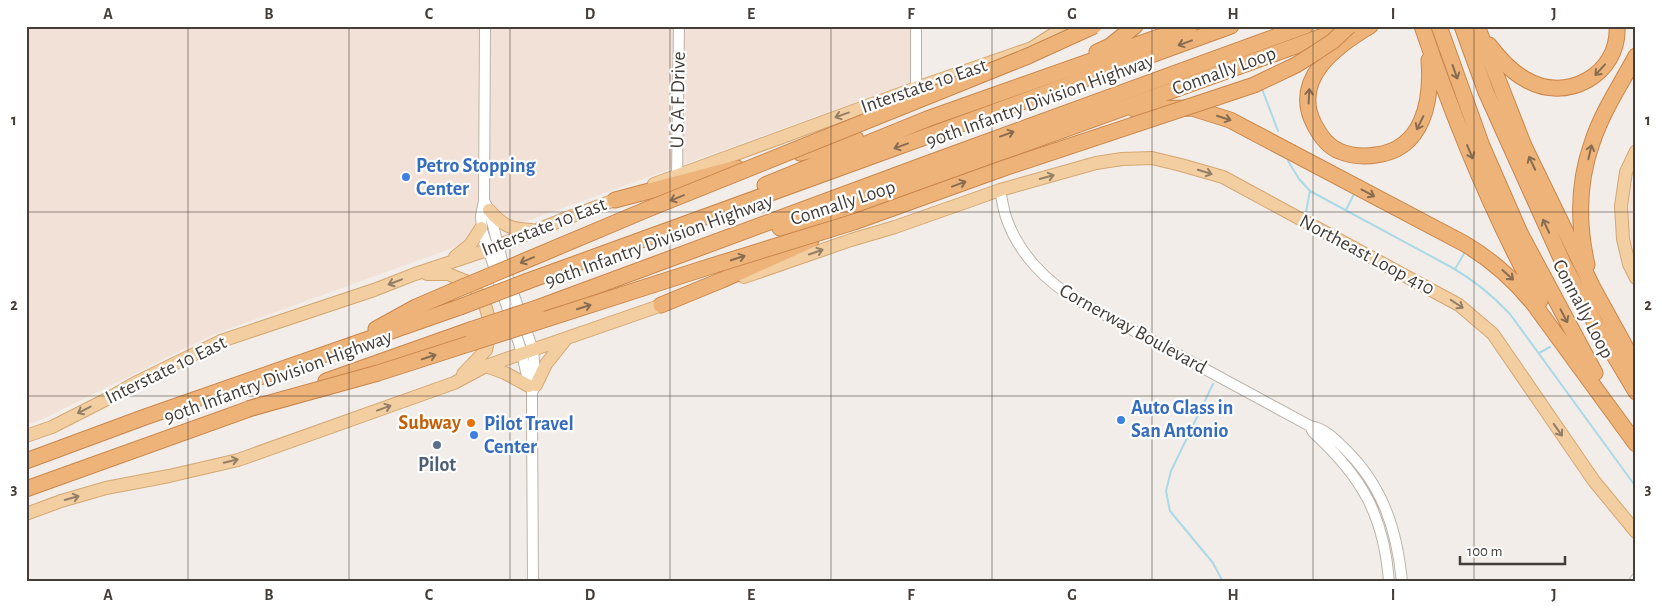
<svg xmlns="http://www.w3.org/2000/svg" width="1662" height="608" font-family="'Alegreya Sans',sans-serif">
  <rect width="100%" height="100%" fill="#f2ede8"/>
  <path fill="#f1e1d6" d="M 26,26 L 912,26 L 911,82 L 212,335 L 43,419 L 26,425 Z
    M 1636,170 L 1636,262 L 1629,231 L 1629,198 Z"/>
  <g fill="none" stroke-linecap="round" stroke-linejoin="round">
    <path stroke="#acd9e7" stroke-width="2" d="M 1262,89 L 1278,131
      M 1288,161 L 1299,179 L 1310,191 L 1451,267 C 1474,280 1492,295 1510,314 L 1636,487
      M 1346,210 L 1355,192
      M 1306,212 L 1310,191
      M 1455,269 L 1465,252
      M 1539,353 L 1550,347
      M 1213,384 L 1171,471 L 1166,491 L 1170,511 L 1213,563 L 1223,582"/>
    <g stroke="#bcb4ac" stroke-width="12">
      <path id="minor" d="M 485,26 L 484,201 L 481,216 L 482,230 L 522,353 L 529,386 L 531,389
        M 916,26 L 916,88
        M 677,175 L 679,26
        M 1000,190 C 1002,199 1003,208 1006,217 C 1018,253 1046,282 1079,301 L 1310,426 C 1324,428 1335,439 1345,449 C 1383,486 1397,530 1402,582
        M 484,201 L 489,210 L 503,264 L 533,350 L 536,385 L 532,392 L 532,415 L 533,582
        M 1310,426 L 1313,432 C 1362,477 1384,515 1389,582
        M 1634,582 L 1636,579"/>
    </g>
    <g stroke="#d5a773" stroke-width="14">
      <path id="major" d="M 1636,151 L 1626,172 L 1621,206 L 1623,239 L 1629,264 L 1636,278
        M 654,184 L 916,88 L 1032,48 L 1066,26
        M 489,210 C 503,226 510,229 532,230
        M 455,257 L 470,245 L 481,228
        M 427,274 L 448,274 L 473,284 L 486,308 L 491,327 L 486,350 L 463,374
        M 744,277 L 851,240 L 895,227 L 1000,190 L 1096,163 L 1122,159 L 1152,158 L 1181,165 L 1223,177 L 1459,305 L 1493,334 L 1594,481 L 1636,532
        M 486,366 L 505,373 L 529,386
        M 536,385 L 546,364 L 566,339
        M 26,436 L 52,427 L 109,398 L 135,383 L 221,341 L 374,290 L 415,274 L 487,250 L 567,218 L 623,197
        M 26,514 L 61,501 L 106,488 L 169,476 L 238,460 L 454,383 L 486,366 L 668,303"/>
    </g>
    <g stroke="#ca864a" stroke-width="17">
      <path id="highway" d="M 1370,26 C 1336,46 1291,79 1314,124 C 1319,134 1327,146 1339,151 C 1351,156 1364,157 1376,155 C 1424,149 1432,100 1429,60
        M 1422,26 C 1454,120 1492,214 1540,301
        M 1439,26 L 1482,146 L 1520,233 L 1595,373
        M 1462,26 L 1486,92 L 1564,265 L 1595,323 L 1636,392
        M 1477,26 L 1524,146 L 1592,286 L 1636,366
        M 1489,45 C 1499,58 1510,71 1525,79 C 1565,104 1620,75 1617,26
        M 1097,52 L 1110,46 L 1135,26
        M 1134,109 L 1192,108 L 1230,120 L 1465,244 C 1492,260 1513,279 1533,303 L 1636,444
        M 800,153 L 856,139
        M 765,185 L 927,119 L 1190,26
        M 615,200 L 737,168
        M 780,228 L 850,207 L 1348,27
        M 1587,265 C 1578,225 1578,182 1592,143 C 1602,112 1621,84 1636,56
        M 528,281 L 1231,26
        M 661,305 L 722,280 L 811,240
        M 537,308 L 929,163 L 1305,26
        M 376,329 L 416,307 L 451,292
        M 326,381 L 470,330
        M 26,461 L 145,417 L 460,307
        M 26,489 L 260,405"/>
    </g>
    <use href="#minor" stroke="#fff" stroke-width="10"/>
    <use href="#major" stroke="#f2cea1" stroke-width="12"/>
    <use href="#highway" stroke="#edb379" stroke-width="15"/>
    <g stroke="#ca864a" stroke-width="17" stroke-linecap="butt">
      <path id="highway-bridge" d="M 451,292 L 648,209 L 1028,56 L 1094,26
        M 460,307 L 528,281
        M 470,330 L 537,308
        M 248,409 L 378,373 L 702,269 L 854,222 L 1007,167 L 1254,85 L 1296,65 L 1315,53 L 1333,41 L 1349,26"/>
    </g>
    <use href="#highway-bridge" stroke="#edb379" stroke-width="15"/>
  </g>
  <defs><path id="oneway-shaft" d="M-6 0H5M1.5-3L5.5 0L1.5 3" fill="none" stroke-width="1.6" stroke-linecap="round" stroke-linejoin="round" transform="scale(1.25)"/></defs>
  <g stroke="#886c52">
    <use href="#oneway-shaft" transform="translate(1185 43) rotate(160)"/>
    <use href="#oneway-shaft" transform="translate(1600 70) rotate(132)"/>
    <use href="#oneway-shaft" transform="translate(1455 72) rotate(70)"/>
    <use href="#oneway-shaft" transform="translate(1309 96) rotate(-87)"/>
    <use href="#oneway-shaft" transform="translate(1224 118) rotate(18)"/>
    <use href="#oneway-shaft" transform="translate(1420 123) rotate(116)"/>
    <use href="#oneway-shaft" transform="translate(1007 134) rotate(-20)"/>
    <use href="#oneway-shaft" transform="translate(901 146) rotate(160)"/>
    <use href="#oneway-shaft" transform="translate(1470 152) rotate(67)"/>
    <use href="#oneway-shaft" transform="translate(1590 152) rotate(-77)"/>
    <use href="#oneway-shaft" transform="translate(1532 163) rotate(-115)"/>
    <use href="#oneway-shaft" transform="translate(959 184) rotate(-20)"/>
    <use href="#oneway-shaft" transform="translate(1368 193) rotate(28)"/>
    <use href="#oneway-shaft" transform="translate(677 198) rotate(158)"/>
    <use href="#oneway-shaft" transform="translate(1546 226) rotate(-115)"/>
    <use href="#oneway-shaft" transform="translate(738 258) rotate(-18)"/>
    <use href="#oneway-shaft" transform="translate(527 260) rotate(157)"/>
    <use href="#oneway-shaft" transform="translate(1508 275) rotate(42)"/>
    <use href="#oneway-shaft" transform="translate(584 307) rotate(-18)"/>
    <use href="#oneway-shaft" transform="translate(1564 316) rotate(62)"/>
    <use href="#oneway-shaft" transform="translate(429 357) rotate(-18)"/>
  </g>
  <g stroke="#937e67">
    <use href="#oneway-shaft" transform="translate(842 115) rotate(160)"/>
    <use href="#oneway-shaft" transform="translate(1205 172) rotate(17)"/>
    <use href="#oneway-shaft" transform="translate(1047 177) rotate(-16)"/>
    <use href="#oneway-shaft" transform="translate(816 252) rotate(-19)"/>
    <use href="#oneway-shaft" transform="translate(395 282) rotate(159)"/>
    <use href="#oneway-shaft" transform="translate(1457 304) rotate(34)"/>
    <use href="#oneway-shaft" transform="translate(384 408) rotate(-20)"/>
    <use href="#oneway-shaft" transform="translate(84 410) rotate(153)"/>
    <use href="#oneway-shaft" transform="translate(1558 430) rotate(55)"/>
    <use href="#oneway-shaft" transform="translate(231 461) rotate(-14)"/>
    <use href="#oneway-shaft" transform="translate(72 498) rotate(-16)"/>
  </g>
  <path fill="none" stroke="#453d38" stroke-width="1" stroke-opacity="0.55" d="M 188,26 L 188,582M 349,26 L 349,582M 510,26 L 510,582M 670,26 L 670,582M 831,26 L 831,582M 992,26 L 992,582M 1152,26 L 1152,582M 1313,26 L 1313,582M 1474,26 L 1474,582M 26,212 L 1636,212M 26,396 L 1636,396"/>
  <g fill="#3f7fe0" stroke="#fff" stroke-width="2">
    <circle cx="406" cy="177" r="5"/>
    <circle cx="1121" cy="420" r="5"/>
    <circle cx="474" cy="435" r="5"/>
  </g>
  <circle fill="#e8710a" stroke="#fff" stroke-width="2" cx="471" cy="423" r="5"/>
  <circle fill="#5c6f8a" stroke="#fff" stroke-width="2" cx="437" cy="445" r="5"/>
  <g text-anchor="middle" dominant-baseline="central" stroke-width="4.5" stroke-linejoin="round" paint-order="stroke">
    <g font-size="20" fill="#453d38" stroke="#fff">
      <text transform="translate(1224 71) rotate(-20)">Connally Loop</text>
      <text transform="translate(924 86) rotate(-19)">Interstate 10 East</text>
      <text transform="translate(678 100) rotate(-89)">U S A F Drive</text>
      <text transform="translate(1040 101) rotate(-20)">90th Infantry Division Highway</text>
      <text transform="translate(843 203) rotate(-18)">Connally Loop</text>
      <text transform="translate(544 227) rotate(-21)">Interstate 10 East</text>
      <text transform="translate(659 241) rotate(-20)">90th Infantry Division Highway</text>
      <text transform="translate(1367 255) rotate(28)">Northeast Loop 410</text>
      <text transform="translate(1583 309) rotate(62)">Connally Loop</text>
      <text transform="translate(1133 329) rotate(29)">Cornerway Boulevard</text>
      <text transform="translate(166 370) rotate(-26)">Interstate 10 East</text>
      <text transform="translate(278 377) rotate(-20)">90th Infantry Division Highway</text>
    </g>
    <g font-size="20" font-weight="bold" fill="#366cbe" stroke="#fff" text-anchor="start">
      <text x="416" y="166">Petro Stopping<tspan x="416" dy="23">Center</tspan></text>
      <text x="1131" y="408">Auto Glass in<tspan x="1131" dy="23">San Antonio</tspan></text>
      <text x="484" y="424">Pilot Travel<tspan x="484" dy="23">Center</tspan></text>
    </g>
    <g font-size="20" font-weight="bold" fill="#c56008" stroke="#fff" text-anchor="end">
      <text x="461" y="423">Subway</text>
    </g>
    <g font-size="20" font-weight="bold" fill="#4e5e75" stroke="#fff">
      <text x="437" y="465">Pilot</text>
    </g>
  </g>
  <rect width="1662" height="608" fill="none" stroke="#ffffff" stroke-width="55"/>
  <path d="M1460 556v8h105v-8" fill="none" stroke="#453d38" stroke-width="2.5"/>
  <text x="1467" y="556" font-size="15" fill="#453d38" stroke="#ffffff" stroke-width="4" paint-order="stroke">100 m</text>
  <rect x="28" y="28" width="1606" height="552" fill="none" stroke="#453d38" stroke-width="2"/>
  <g font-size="16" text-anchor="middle" font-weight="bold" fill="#453d38">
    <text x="108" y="19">A</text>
    <text x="269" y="19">B</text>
    <text x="429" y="19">C</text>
    <text x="590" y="19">D</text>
    <text x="751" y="19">E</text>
    <text x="911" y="19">F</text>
    <text x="1072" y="19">G</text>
    <text x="1233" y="19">H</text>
    <text x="1393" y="19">I</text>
    <text x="1554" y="19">J</text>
    <text x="14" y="125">1</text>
    <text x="1648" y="125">1</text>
    <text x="14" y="310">2</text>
    <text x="1648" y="310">2</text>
    <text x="14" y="494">3</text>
    <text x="1648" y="494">3</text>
    <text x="108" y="600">A</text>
    <text x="269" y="600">B</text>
    <text x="429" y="600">C</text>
    <text x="590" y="600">D</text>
    <text x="751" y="600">E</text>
    <text x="911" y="600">F</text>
    <text x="1072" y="600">G</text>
    <text x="1233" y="600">H</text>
    <text x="1393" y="600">I</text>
    <text x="1554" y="600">J</text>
  </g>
</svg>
